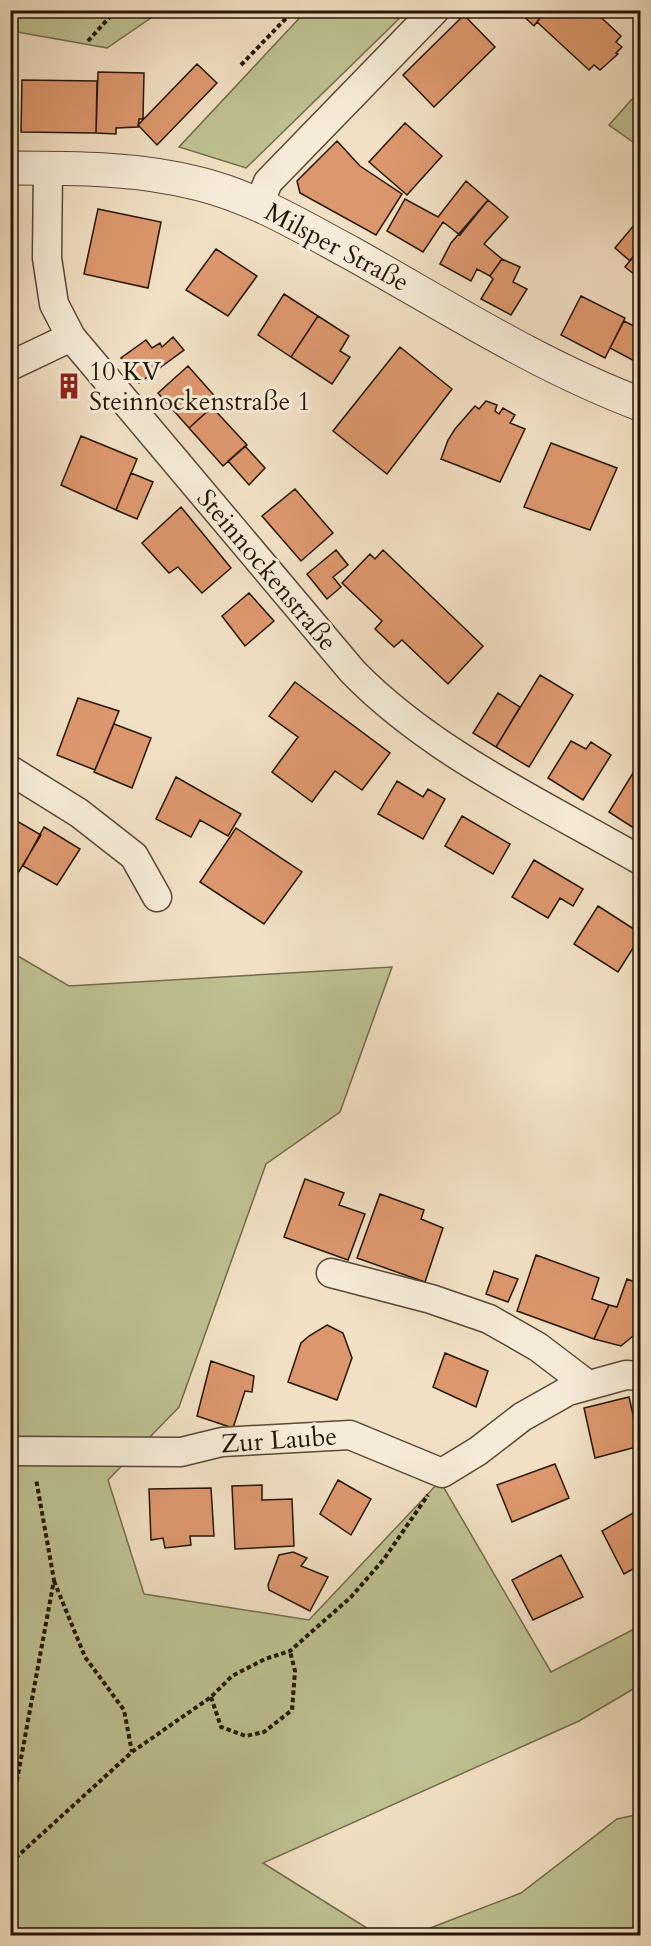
<svg xmlns="http://www.w3.org/2000/svg" width="651" height="1946" font-family="Cardo,serif">
  <rect width="100%" height="100%" fill="#f1e0c3"/>
  <filter id="stains"><feTurbulence type="fractalNoise" baseFrequency=".00333" numOctaves="4"/><feColorMatrix values="0 0 0 0 .2 0 0 0 0 .09 0 0 0 0 .02 0 0 0 .5 -.17"/></filter>
  <radialGradient id="worn" r=".72"><stop offset=".6" stop-color="#630" stop-opacity="0"/><stop offset="1" stop-color="#630" stop-opacity=".3"/></radialGradient>
  <path fill="#bec191" stroke="#726c4c" stroke-width="1.5" d="M 10,11 L 11,10 L 161,11 L 107,48 L 12,31 Z
    M 306,11 L 407,11 L 246,168 L 179,147 Z
    M 640,90 L 640,147 L 609,125 Z
    M 11,952 L 69,986 L 392,967 L 340,1112 L 266,1164 L 179,1407 L 108,1480 L 144,1594 L 309,1620 L 440,1481 L 551,1672 L 640,1626 L 640,1685 L 579,1721 L 263,1863 L 378,1935 L 11,1936 Z
    M 640,1814 L 640,1935 L 412,1935 L 521,1893 L 617,1819 Z"/>
  <path fill="#dd976e" stroke="#251706" stroke-width="1.5" d="M 517,10 L 546,10 L 534,26 Z
    M 546,10 L 593,10 L 621,36 L 616,42 L 622,47 L 616,53 L 618,54 L 600,70 L 594,65 L 589,70 L 537,22 Z
    M 464,15 L 495,47 L 434,107 L 403,75 Z
    M 197,64 L 217,83 L 157,145 L 138,125 Z
    M 98,72 L 144,73 L 143,119 L 139,119 L 138,127 L 116,128 L 116,134 L 96,133 Z
    M 22,80 L 97,81 L 96,133 L 21,132 Z
    M 405,123 L 442,156 L 407,195 L 369,162 Z
    M 337,141 L 360,166 L 402,194 L 376,235 L 300,193 L 297,181 Z
    M 466,181 L 488,200 L 460,235 L 443,222 L 423,252 L 387,231 L 405,199 L 438,217 Z
    M 488,200 L 508,217 L 484,244 L 502,259 L 490,276 L 477,269 L 471,281 L 440,264 L 451,243 Z
    M 98,209 L 161,222 L 148,288 L 84,274 Z
    M 640,218 L 640,248 L 630,261 L 615,248 Z
    M 640,248 L 640,279 L 625,267 Z
    M 216,249 L 257,276 L 228,316 L 186,290 Z
    M 502,259 L 520,267 L 513,282 L 527,289 L 511,315 L 481,299 L 493,279 L 490,276 Z
    M 284,294 L 318,316 L 291,357 L 258,335 Z
    M 581,296 L 625,318 L 605,358 L 561,335 Z
    M 318,316 L 349,336 L 340,351 L 350,357 L 332,384 L 291,357 Z
    M 624,321 L 640,329 L 640,364 L 610,348 Z
    M 173,337 L 184,350 L 139,383 L 121,358 L 146,340 L 152,348 L 160,343 L 162,347 Z
    M 400,347 L 452,389 L 387,474 L 333,431 Z
    M 188,366 L 219,401 L 189,428 L 158,393 Z
    M 486,401 L 497,405 L 495,411 L 499,414 L 503,408 L 515,415 L 510,423 L 525,429 L 500,482 L 441,459 L 448,440 L 455,429 L 475,406 L 479,409 Z
    M 212,407 L 247,445 L 223,466 L 189,428 Z
    M 81,436 L 137,459 L 116,510 L 61,485 Z
    M 551,443 L 617,468 L 590,530 L 524,507 Z
    M 245,446 L 265,468 L 249,485 L 228,461 Z
    M 131,473 L 153,482 L 137,519 L 116,510 Z
    M 295,489 L 333,533 L 301,561 L 262,516 Z
    M 181,507 L 231,568 L 202,593 L 178,567 L 169,573 L 142,543 Z
    M 336,550 L 348,565 L 333,577 L 341,587 L 327,599 L 307,574 Z
    M 383,550 L 483,646 L 448,684 L 402,640 L 394,647 L 375,629 L 382,621 L 342,583 L 370,554 L 375,559 Z
    M 249,593 L 274,621 L 245,646 L 222,616 Z
    M 540,675 L 573,695 L 529,767 L 496,747 Z
    M 295,682 L 390,753 L 362,790 L 335,771 L 312,802 L 272,772 L 298,737 L 269,716 Z
    M 498,693 L 520,707 L 496,747 L 473,733 Z
    M 78,698 L 119,711 L 95,770 L 57,755 Z
    M 114,724 L 151,738 L 132,788 L 94,772 Z
    M 571,741 L 586,749 L 591,742 L 611,755 L 583,800 L 548,778 Z
    M 638,765 L 640,767 L 640,832 L 609,812 Z
    M 176,777 L 241,814 L 228,836 L 200,820 L 191,837 L 156,819 Z
    M 397,781 L 423,797 L 428,789 L 445,799 L 423,839 L 378,814 Z
    M 462,816 L 510,844 L 493,874 L 445,846 Z
    M 10,817 L 41,835 L 18,873 L 10,868 Z
    M 44,827 L 80,849 L 57,885 L 23,866 Z
    M 236,828 L 302,872 L 264,924 L 200,882 Z
    M 534,860 L 583,889 L 573,906 L 560,898 L 548,918 L 512,897 Z
    M 598,906 L 640,933 L 640,937 L 618,972 L 574,944 Z
    M 305,1179 L 344,1193 L 339,1205 L 365,1214 L 348,1260 L 284,1237 Z
    M 380,1194 L 424,1210 L 421,1219 L 443,1228 L 425,1282 L 357,1258 Z
    M 536,1255 L 599,1278 L 592,1299 L 609,1305 L 594,1339 L 517,1311 Z
    M 494,1271 L 518,1279 L 508,1302 L 486,1294 Z
    M 627,1279 L 640,1284 L 640,1338 L 633,1336 L 621,1346 L 594,1339 L 609,1305 L 617,1307 Z
    M 327,1325 L 343,1333 L 352,1358 L 337,1400 L 288,1382 L 301,1343 L 309,1336 Z
    M 445,1353 L 488,1371 L 476,1407 L 433,1387 Z
    M 211,1361 L 254,1376 L 252,1392 L 245,1391 L 233,1428 L 197,1416 Z
    M 629,1397 L 640,1446 L 595,1458 L 584,1408 Z
    M 555,1464 L 569,1498 L 512,1522 L 497,1485 Z
    M 338,1480 L 371,1499 L 351,1535 L 320,1514 Z
    M 262,1485 L 262,1500 L 292,1499 L 294,1546 L 235,1549 L 232,1486 Z
    M 211,1488 L 214,1536 L 190,1536 L 191,1545 L 165,1548 L 163,1538 L 151,1540 L 149,1489 Z
    M 640,1509 L 640,1565 L 624,1574 L 602,1531 Z
    M 293,1552 L 307,1558 L 301,1566 L 328,1577 L 310,1611 L 269,1590 L 268,1585 L 279,1555 Z
    M 561,1555 L 583,1597 L 533,1620 L 512,1580 Z"/>
  <g fill="none" stroke-linecap="round" stroke-linejoin="round">
    <g stroke="#584935" stroke-width="31">
      <path id="minor" d="M 48,168 L 47,258 L 54,304 L 71,337 L 353,672 C 432,753 543,804 640,860
        M 259,204 L 268,182 L 435,10
        M 10,366 L 71,337
        M 10,770 L 79,813 L 134,856 L 157,897
        M 331,1273 L 431,1299 L 489,1319 L 538,1347 L 588,1385
        M 10,1451 L 181,1452 L 222,1442 L 350,1435 L 442,1473 L 478,1451 L 522,1417 L 568,1391 L 626,1375 L 640,1376"/>
    </g>
    <g stroke="#584935" stroke-width="35">
      <path id="tertiary" d="M 10,168 C 74,168 138,168 200,184 C 255,198 301,226 351,253 C 446,306 539,366 640,404"/>
    </g>
    <path stroke="#251706" stroke-width="4" stroke-dasharray="4.5 3" stroke-linecap="butt" d="M 88,41 L 116,10
      M 241,65 L 294,10
      M 54,1581 L 85,1657 L 124,1710 L 132,1752
      M 211,1697 L 221,1727 L 246,1736 L 264,1732 L 292,1710 L 295,1671 L 290,1651
      M 10,1818 L 54,1580 L 36,1479
      M 10,1863 L 132,1752 L 211,1697 L 232,1676 L 265,1659 L 290,1651 L 351,1597 L 384,1559 L 428,1495"/>
    <use href="#minor" stroke="#f6ebd8" stroke-width="28"/>
    <use href="#tertiary" stroke="#f6ebd8" stroke-width="33"/>
  </g>
  <defs>
    <g id="building-bare" transform="scale(2.07)"><path d="M-4-6H4V6H1V3H-1V6H-4ZM-2.5-4.3h1.7v1.8h-1.7ZM.8-4.3h1.7v1.8H.8ZM-2.5-1h1.7V.8h-1.7ZM.8-1h1.7V.8H.8Z" fill="#8f2418" stroke="#f6ebd8" stroke-width="2.5" paint-order="stroke"/></g>
  </defs>
  <g fill-rule="evenodd">
    <use href="#building-bare" x="69" y="386"/>
  </g>
  <g text-anchor="middle" dominant-baseline="central" stroke-width="6" stroke-linejoin="round" paint-order="stroke">
    <g font-size="26" fill="#251706" stroke="#f6ebd8">
      <text transform="translate(337 247) rotate(28)">Milsper Straße</text>
      <text transform="translate(267 570) rotate(50)">Steinnockenstraße</text>
      <text transform="translate(279 1440) rotate(-4)">Zur Laube</text>
    </g>
    <g font-size="26" fill="#251706" stroke="#f6ebd8" text-anchor="start">
      <text x="89" y="371">10 KV<tspan x="89" dy="30">Steinnockenstraße 1</tspan></text>
    </g>
  </g>
  <rect width="651" height="1946" fill="none" stroke="#f1e0c3" stroke-width="36"/>
  <rect x="12" y="12" width="627" height="1922" fill="none" stroke="#251706" stroke-width="3"/>
  <rect x="18" y="18" width="615" height="1910" fill="none" stroke="#251706" stroke-width="1.5"/>
  <rect width="100%" height="100%" filter="url(#stains)"/>
  <rect width="100%" height="100%" fill="url(#worn)"/>
</svg>
